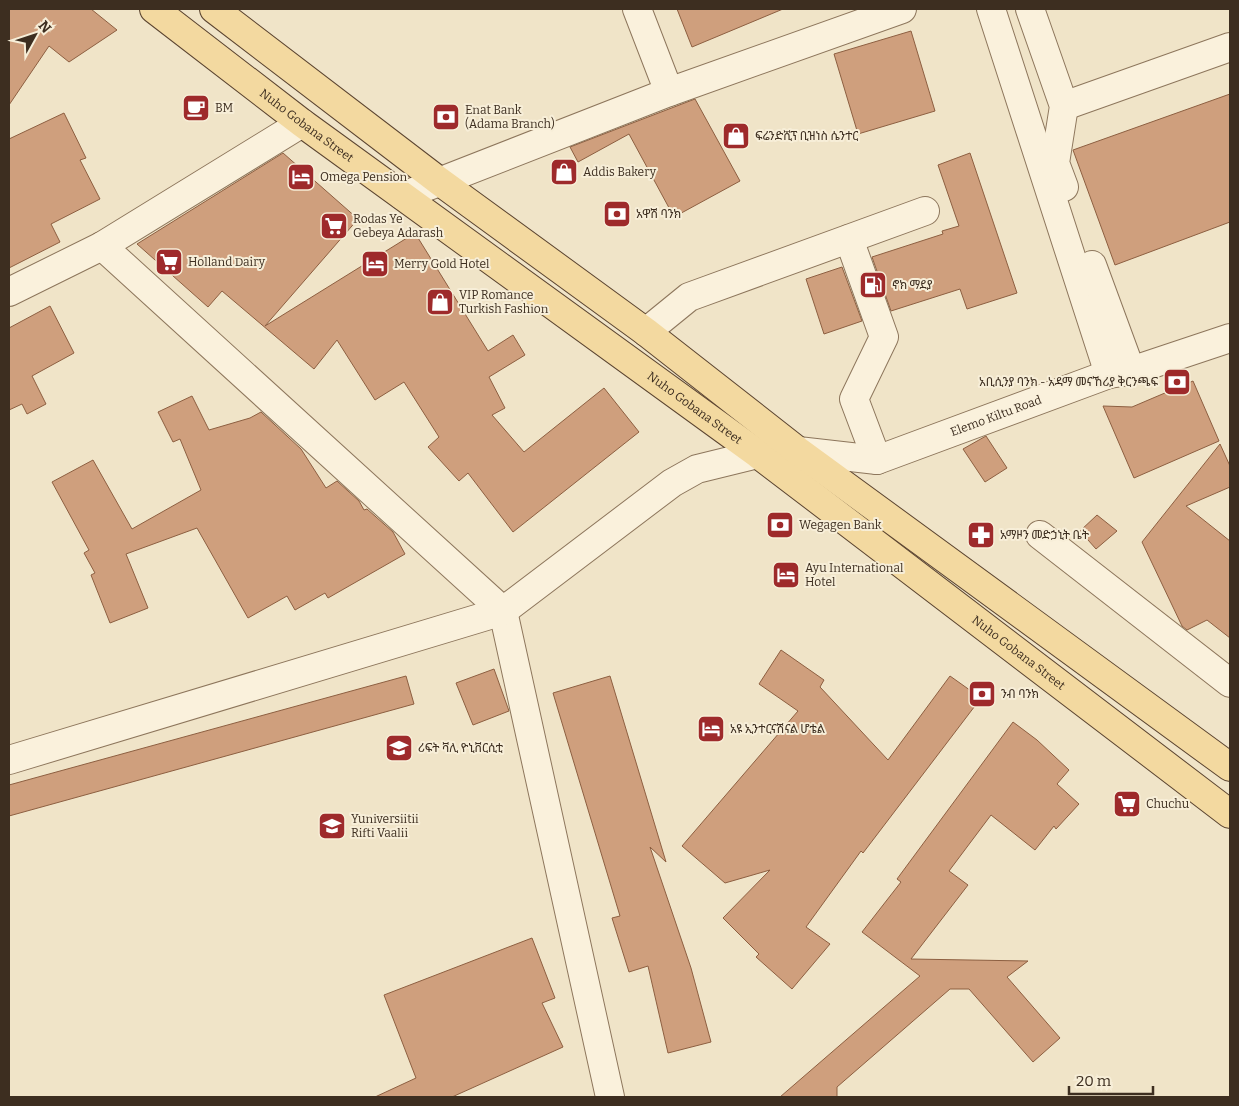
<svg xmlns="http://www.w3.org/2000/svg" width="1239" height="1106" font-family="Bitter,'Noto Sans Ethiopic',serif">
  <rect width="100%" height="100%" fill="#f0e4c8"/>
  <path fill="#cf9f7d" stroke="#8d5f41" d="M 9,9 L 91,9 L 117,30 L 69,62 L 49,46 L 9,105 Z
    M 677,9 L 783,9 L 692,47 Z
    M 911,31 L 935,111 L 858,134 L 834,54 Z
    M 1230,94 L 1230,222 L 1115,265 L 1073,150 Z
    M 695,99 L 740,181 L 674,217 L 629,134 L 578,162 L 570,147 Z
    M 64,113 L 86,158 L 80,160 L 100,199 L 51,224 L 60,242 L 9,268 L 9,139 Z
    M 283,153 L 358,219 L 265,326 L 415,233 L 488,351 L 513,335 L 525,355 L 489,377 L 505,408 L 492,415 L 524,452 L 604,388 L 639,432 L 513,532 L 468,473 L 459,481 L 428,447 L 439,437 L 404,382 L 375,400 L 337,340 L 314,369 L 222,291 L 208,307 L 137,244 Z
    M 970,153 L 1017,293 L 967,309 L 960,289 L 891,311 L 872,257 L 943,234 L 942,231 L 959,226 L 938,165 Z
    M 842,267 L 862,321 L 824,334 L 806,279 Z
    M 50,306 L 74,353 L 32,376 L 46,404 L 27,414 L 22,404 L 9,410 L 9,328 Z
    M 1193,381 L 1219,441 L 1134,478 L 1103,406 L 1132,407 Z
    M 192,396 L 209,430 L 250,418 L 261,412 L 301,449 L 326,488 L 337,481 L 359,501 L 364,510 L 367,509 L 393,532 L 405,554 L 328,598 L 325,593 L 295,610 L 287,596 L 248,618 L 197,528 L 126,554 L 148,608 L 110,623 L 91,575 L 95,573 L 84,553 L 89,550 L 52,482 L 93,460 L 132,529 L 201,490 L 180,439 L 173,442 L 158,412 Z
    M 986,436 L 1007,468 L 985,482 L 963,449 Z
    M 1220,444 L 1230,466 L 1230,487 L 1186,506 L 1230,541 L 1230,638 L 1207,620 L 1187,630 L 1182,626 L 1142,542 Z
    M 1097,515 L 1117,531 L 1096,549 L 1080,531 Z
    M 781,650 L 824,680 L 820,687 L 888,760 L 950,676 L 981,698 L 863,853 L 861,851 L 806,927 L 830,944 L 792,989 L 756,957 L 759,954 L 723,918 L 770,870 L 725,883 L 682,846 L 798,711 L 759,684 Z
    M 494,669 L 509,711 L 473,725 L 456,683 Z
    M 406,676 L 414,704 L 9,816 L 9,785 Z
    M 610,676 L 666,862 L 650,847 L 691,968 L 711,1042 L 668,1053 L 648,966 L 629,972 L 612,918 L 620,916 L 553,693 Z
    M 1013,722 L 1037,740 L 1069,770 L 1057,784 L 1079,804 L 1056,829 L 1054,826 L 1035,850 L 991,815 L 949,871 L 968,885 L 911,959 L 1028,961 L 1007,977 L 1060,1038 L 1033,1062 L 969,989 L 950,989 L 837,1087 L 837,1097 L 780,1097 L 920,976 L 862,932 L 901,882 L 897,879 Z
    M 532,938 L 555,998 L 542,1003 L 563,1047 L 452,1097 L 375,1097 L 416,1078 L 384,995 Z"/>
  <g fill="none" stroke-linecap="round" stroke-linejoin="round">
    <g stroke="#8d765c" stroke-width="30">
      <g id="minor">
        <path d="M 637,9 L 669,92"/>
        <path d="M 991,9 L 1109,374"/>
        <path d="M 1030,9 L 1064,106 L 1055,163 L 1064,187"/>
        <path d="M 1064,106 L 1230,47"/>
        <path d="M 403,196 L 669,92 L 902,9"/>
        <path d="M 849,239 L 884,337 L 854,399 L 877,460"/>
        <path d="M 102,246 L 503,611 L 610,1097"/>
        <path d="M 1092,265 L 1131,371"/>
        <path d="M 9,292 L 102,246 L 302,123"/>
        <path d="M 646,332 L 689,297 L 925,211"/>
        <path d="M 1040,535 L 1230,683"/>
        <path id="s1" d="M 9,760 L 503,611 L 672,483 L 697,469 L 758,454 L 798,451 L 877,460 L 1109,374 L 1131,371 L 1230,338"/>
      </g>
    </g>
    <g stroke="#5b4430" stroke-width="30">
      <g id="major">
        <path id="s2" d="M 154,9 L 302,123 L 758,454 L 1230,814"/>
        <path d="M 214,9 L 439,181 L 646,332 L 798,451 L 1230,767"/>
      </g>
    </g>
    <use href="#minor" stroke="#faf1dc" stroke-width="28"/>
    <use href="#major" stroke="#f3d9a0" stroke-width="28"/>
  </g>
  <defs>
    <g id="cafe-square" transform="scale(1.4375)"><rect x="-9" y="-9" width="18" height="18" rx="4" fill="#9e2a2b" stroke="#f7eed8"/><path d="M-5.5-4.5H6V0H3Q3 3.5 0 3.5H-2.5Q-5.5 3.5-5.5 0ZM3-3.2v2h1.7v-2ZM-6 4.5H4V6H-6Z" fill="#fff"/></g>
    <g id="bank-square" transform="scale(1.4375)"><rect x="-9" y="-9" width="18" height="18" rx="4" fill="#9e2a2b" stroke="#f7eed8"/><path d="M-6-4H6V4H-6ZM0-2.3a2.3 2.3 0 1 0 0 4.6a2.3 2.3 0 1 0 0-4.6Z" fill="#fff"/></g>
    <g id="shop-square" transform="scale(1.4375)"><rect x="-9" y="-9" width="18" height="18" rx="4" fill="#9e2a2b" stroke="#f7eed8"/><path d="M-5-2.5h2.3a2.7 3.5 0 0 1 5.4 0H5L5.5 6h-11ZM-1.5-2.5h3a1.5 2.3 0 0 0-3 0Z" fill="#fff"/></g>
    <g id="hotel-square" transform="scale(1.4375)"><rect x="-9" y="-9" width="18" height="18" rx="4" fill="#9e2a2b" stroke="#f7eed8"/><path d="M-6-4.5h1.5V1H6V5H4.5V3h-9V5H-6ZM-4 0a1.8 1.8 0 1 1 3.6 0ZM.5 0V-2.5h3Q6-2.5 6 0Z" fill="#fff"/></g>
    <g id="supermarket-square" transform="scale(1.4375)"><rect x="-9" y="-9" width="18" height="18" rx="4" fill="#9e2a2b" stroke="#f7eed8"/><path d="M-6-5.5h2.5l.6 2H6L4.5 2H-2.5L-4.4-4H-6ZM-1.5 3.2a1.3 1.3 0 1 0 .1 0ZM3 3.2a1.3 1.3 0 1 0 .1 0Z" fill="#fff"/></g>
    <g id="fuel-square" transform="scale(1.4375)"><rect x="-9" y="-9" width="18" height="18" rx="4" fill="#9e2a2b" stroke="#f7eed8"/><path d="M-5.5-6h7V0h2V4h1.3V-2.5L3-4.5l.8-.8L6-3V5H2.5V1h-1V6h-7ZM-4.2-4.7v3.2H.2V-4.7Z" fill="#fff"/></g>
    <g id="pharmacy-square" transform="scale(1.4375)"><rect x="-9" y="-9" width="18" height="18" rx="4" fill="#9e2a2b" stroke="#f7eed8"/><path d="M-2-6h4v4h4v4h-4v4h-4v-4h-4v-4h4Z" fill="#fff"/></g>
    <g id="university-square" transform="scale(1.4375)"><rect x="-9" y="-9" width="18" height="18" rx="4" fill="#9e2a2b" stroke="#f7eed8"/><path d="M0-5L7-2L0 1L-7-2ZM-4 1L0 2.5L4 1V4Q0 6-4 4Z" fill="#fff"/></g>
    <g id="school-square" transform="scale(1.4375)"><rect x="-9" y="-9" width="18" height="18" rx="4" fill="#9e2a2b" stroke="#f7eed8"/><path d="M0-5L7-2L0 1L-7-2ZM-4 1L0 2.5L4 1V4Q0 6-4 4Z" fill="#fff"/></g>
  </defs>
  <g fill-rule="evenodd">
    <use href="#cafe-square" x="196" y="108"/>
    <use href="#bank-square" x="446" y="117"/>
    <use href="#shop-square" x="736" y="136"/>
    <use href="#shop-square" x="564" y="172"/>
    <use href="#hotel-square" x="301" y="177"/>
    <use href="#bank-square" x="617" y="214"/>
    <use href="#supermarket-square" x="334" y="226"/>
    <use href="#supermarket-square" x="169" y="262"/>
    <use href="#hotel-square" x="375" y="264"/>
    <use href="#fuel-square" x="873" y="285"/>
    <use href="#shop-square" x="440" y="302"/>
    <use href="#bank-square" x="1177" y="382"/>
    <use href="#bank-square" x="780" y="525"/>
    <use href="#pharmacy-square" x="981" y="535"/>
    <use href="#hotel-square" x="786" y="575"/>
    <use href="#bank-square" x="982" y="694"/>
    <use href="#hotel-square" x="711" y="729"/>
    <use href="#university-square" x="399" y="748"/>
    <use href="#supermarket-square" x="1127" y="804"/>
    <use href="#school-square" x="332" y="826"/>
  </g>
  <g text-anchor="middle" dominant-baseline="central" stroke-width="4" stroke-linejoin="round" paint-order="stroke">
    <g font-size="12" fill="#3d2e20" stroke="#f7eed8" text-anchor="start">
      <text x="215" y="108">BM</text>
      <text x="465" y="110">Enat Bank<tspan x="465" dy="14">(Adama Branch)</tspan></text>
      <text x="755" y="136">ፍሬንድሺፕ ቢዝነስ ሴንተር</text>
      <text x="583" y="172">Addis Bakery</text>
      <text x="320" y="177">Omega Pension</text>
      <text x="636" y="214">አዋሽ ባንክ</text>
      <text x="353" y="219">Rodas Ye<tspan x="353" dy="14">Gebeya Adarash</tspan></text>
      <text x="188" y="262">Holland Dairy</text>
      <text x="394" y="264">Merry Gold Hotel</text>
      <text x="892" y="285">ኖክ ማደያ</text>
      <text x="459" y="295">VIP Romance<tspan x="459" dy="14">Turkish Fashion</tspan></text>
      <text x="1158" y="382" text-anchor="end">አቢሲንያ ባንክ - አዳማ መናኸሪያ ቅርንጫፍ</text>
      <text x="799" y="525">Wegagen Bank</text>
      <text x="1000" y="535">አማዞን መድኃኒት ቤት</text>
      <text x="805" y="568">Ayu International<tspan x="805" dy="14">Hotel</tspan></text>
      <text x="1001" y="694">ንብ ባንክ</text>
      <text x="730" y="729">አዩ ኢንተርናሽናል ሆቴል</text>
      <text x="418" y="748">ሪፍት ቫሊ ዮኒቨርሲቲ</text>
      <text x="1146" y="804">Chuchu</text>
      <text x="351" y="819">Yuniversiitii<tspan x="351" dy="14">Rifti Vaalii</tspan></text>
    </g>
    <g font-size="12" fill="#3d2e20" stroke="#f7eed8">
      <text stroke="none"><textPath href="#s2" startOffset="192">Nuho Gobana Street</textPath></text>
      <text stroke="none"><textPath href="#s2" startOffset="672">Nuho Gobana Street</textPath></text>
      <text stroke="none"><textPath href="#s1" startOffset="1066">Elemo Kiltu Road</textPath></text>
      <text stroke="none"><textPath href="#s2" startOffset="1078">Nuho Gobana Street</textPath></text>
    </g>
  </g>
  <rect width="1239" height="1106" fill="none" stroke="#3d2e20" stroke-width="20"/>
  <g transform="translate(35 35) rotate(50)" stroke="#f7eed8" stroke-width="4" paint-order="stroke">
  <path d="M0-4L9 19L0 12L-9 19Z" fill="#3d2e20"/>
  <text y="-8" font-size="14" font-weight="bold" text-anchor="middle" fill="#3d2e20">N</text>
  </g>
  <path d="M1069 1086v8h84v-8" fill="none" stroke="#3d2e20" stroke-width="2.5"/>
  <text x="1076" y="1086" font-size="15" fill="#3d2e20" stroke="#f7eed8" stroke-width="4" paint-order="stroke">20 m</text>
</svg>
